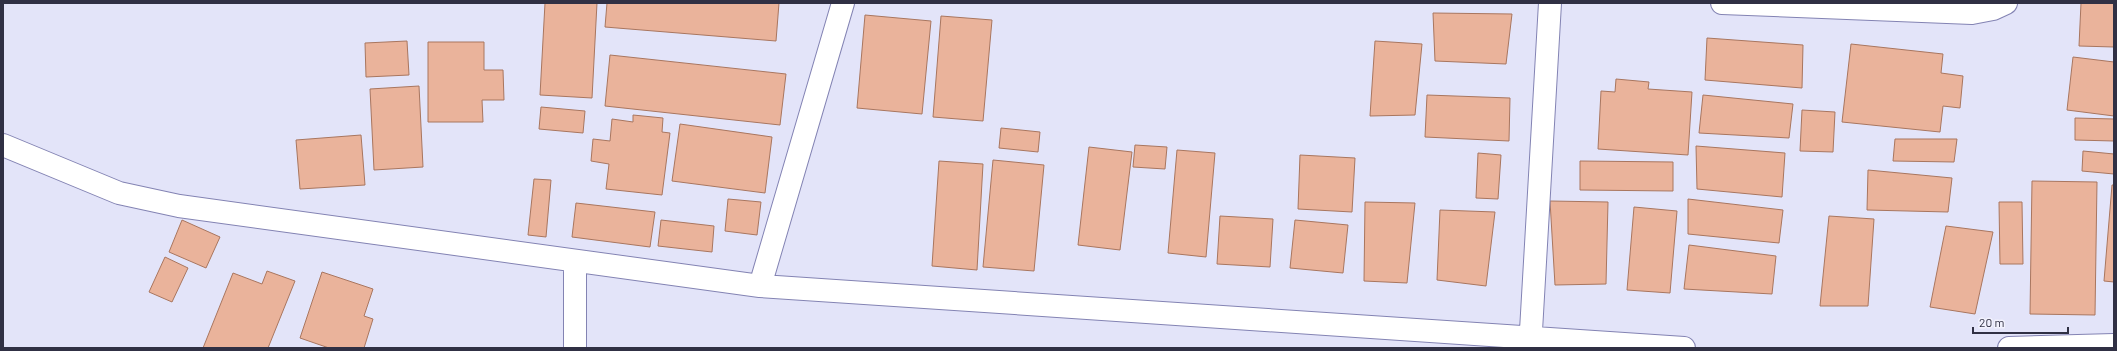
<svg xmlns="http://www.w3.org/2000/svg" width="2117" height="351" font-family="Barlow,sans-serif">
  <rect width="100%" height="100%" fill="#e3e4f9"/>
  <path fill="#eab39b" stroke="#a9765f" d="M 545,3 L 597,3 L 592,98 L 540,95 Z
    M 607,3 L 779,3 L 776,41 L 605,27 Z
    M 2081,3 L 2114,3 L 2114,47 L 2079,46 Z
    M 1433,13 L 1512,14 L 1506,64 L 1435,61 Z
    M 865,15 L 931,21 L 922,114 L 857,108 Z
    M 941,16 L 992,20 L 983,121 L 933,117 Z
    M 1707,38 L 1803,45 L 1802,88 L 1705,80 Z
    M 407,41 L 409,75 L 366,77 L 365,43 Z
    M 1375,41 L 1422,44 L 1415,115 L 1370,116 Z
    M 428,42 L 484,42 L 484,70 L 503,70 L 504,100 L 482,100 L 483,122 L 428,122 Z
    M 1851,44 L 1943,54 L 1941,73 L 1963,76 L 1960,108 L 1943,106 L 1940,132 L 1842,122 Z
    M 610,55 L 786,74 L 780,125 L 605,106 Z
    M 2073,57 L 2114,62 L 2114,116 L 2067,110 Z
    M 1616,79 L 1649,82 L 1648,89 L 1692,92 L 1688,155 L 1598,149 L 1601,91 L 1615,92 Z
    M 419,86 L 423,167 L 374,170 L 370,89 Z
    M 1427,95 L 1510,98 L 1509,141 L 1425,137 Z
    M 1703,95 L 1793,104 L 1789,138 L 1699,133 Z
    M 541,107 L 585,111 L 583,133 L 539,129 Z
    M 1802,110 L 1835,112 L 1833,152 L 1800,151 Z
    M 633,115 L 663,118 L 662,132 L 670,133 L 662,195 L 606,189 L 609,164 L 591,161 L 593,139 L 610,141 L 612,119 L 633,122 Z
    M 2075,118 L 2114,119 L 2114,141 L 2075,140 Z
    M 680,124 L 772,137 L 765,193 L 672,181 Z
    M 1001,128 L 1040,132 L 1038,152 L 999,148 Z
    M 361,135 L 365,185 L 300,189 L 296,140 Z
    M 1895,139 L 1957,139 L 1954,162 L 1893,161 Z
    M 1135,145 L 1167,147 L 1165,169 L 1133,167 Z
    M 1696,146 L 1785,153 L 1782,197 L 1697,189 Z
    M 1089,147 L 1132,152 L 1120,250 L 1078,245 Z
    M 1177,150 L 1215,153 L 1206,257 L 1168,253 Z
    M 2083,151 L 2114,154 L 2114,174 L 2082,171 Z
    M 1478,153 L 1501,155 L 1498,199 L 1476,198 Z
    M 1300,155 L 1355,158 L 1352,212 L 1298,209 Z
    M 993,160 L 1044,165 L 1034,271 L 983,267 Z
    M 939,161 L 983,164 L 977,270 L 932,266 Z
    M 1580,161 L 1673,162 L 1673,191 L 1580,190 Z
    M 1868,170 L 1952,178 L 1948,212 L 1867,210 Z
    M 534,179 L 551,180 L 546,237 L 528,235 Z
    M 2032,181 L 2097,182 L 2095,315 L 2030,314 Z
    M 2112,185 L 2114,185 L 2114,282 L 2104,281 Z
    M 728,199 L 761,202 L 757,235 L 725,231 Z
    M 1688,199 L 1783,210 L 1779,243 L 1688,234 Z
    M 1550,201 L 1608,202 L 1606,284 L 1555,285 Z
    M 1365,202 L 1415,203 L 1407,283 L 1364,281 Z
    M 1999,202 L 2022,202 L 2023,264 L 2000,264 Z
    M 576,203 L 655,212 L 650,247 L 572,237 Z
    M 1634,207 L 1677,211 L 1670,293 L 1627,290 Z
    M 1440,210 L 1495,212 L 1486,286 L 1437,280 Z
    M 1220,216 L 1273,219 L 1270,267 L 1217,264 Z
    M 1829,216 L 1874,219 L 1868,306 L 1820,306 Z
    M 182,220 L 220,237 L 206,268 L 169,252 Z
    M 661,220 L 714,226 L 712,252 L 658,246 Z
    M 1295,220 L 1348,225 L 1343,273 L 1290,268 Z
    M 1946,226 L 1993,232 L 1975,314 L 1930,307 Z
    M 1689,245 L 1776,256 L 1772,294 L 1684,289 Z
    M 165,257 L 188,268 L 172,302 L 149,292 Z
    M 267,271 L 295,281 L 268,348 L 203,348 L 233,273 L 262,284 Z
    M 322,272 L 373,289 L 364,316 L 373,319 L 364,348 L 329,348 L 300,338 Z"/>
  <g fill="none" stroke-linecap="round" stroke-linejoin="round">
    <g stroke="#8383b3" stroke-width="24">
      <path id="street" d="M 1722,3 L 1972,13 L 1993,9 L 2006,3
        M 3,145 L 119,193 L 179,206 L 760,286 L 1684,348
        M 575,261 L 575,348
        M 760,286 L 843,3
        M 1530,348 L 1550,3
        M 2009,348 L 2114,345"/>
    </g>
    <use href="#street" stroke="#fff" stroke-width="22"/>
  </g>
  <rect width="2117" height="351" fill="none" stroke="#303044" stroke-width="8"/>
  <path d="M1973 327v6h95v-6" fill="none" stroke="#303044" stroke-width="2"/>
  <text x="1979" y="327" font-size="12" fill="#303044" stroke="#f2f2fd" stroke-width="3" paint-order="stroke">20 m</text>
</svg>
